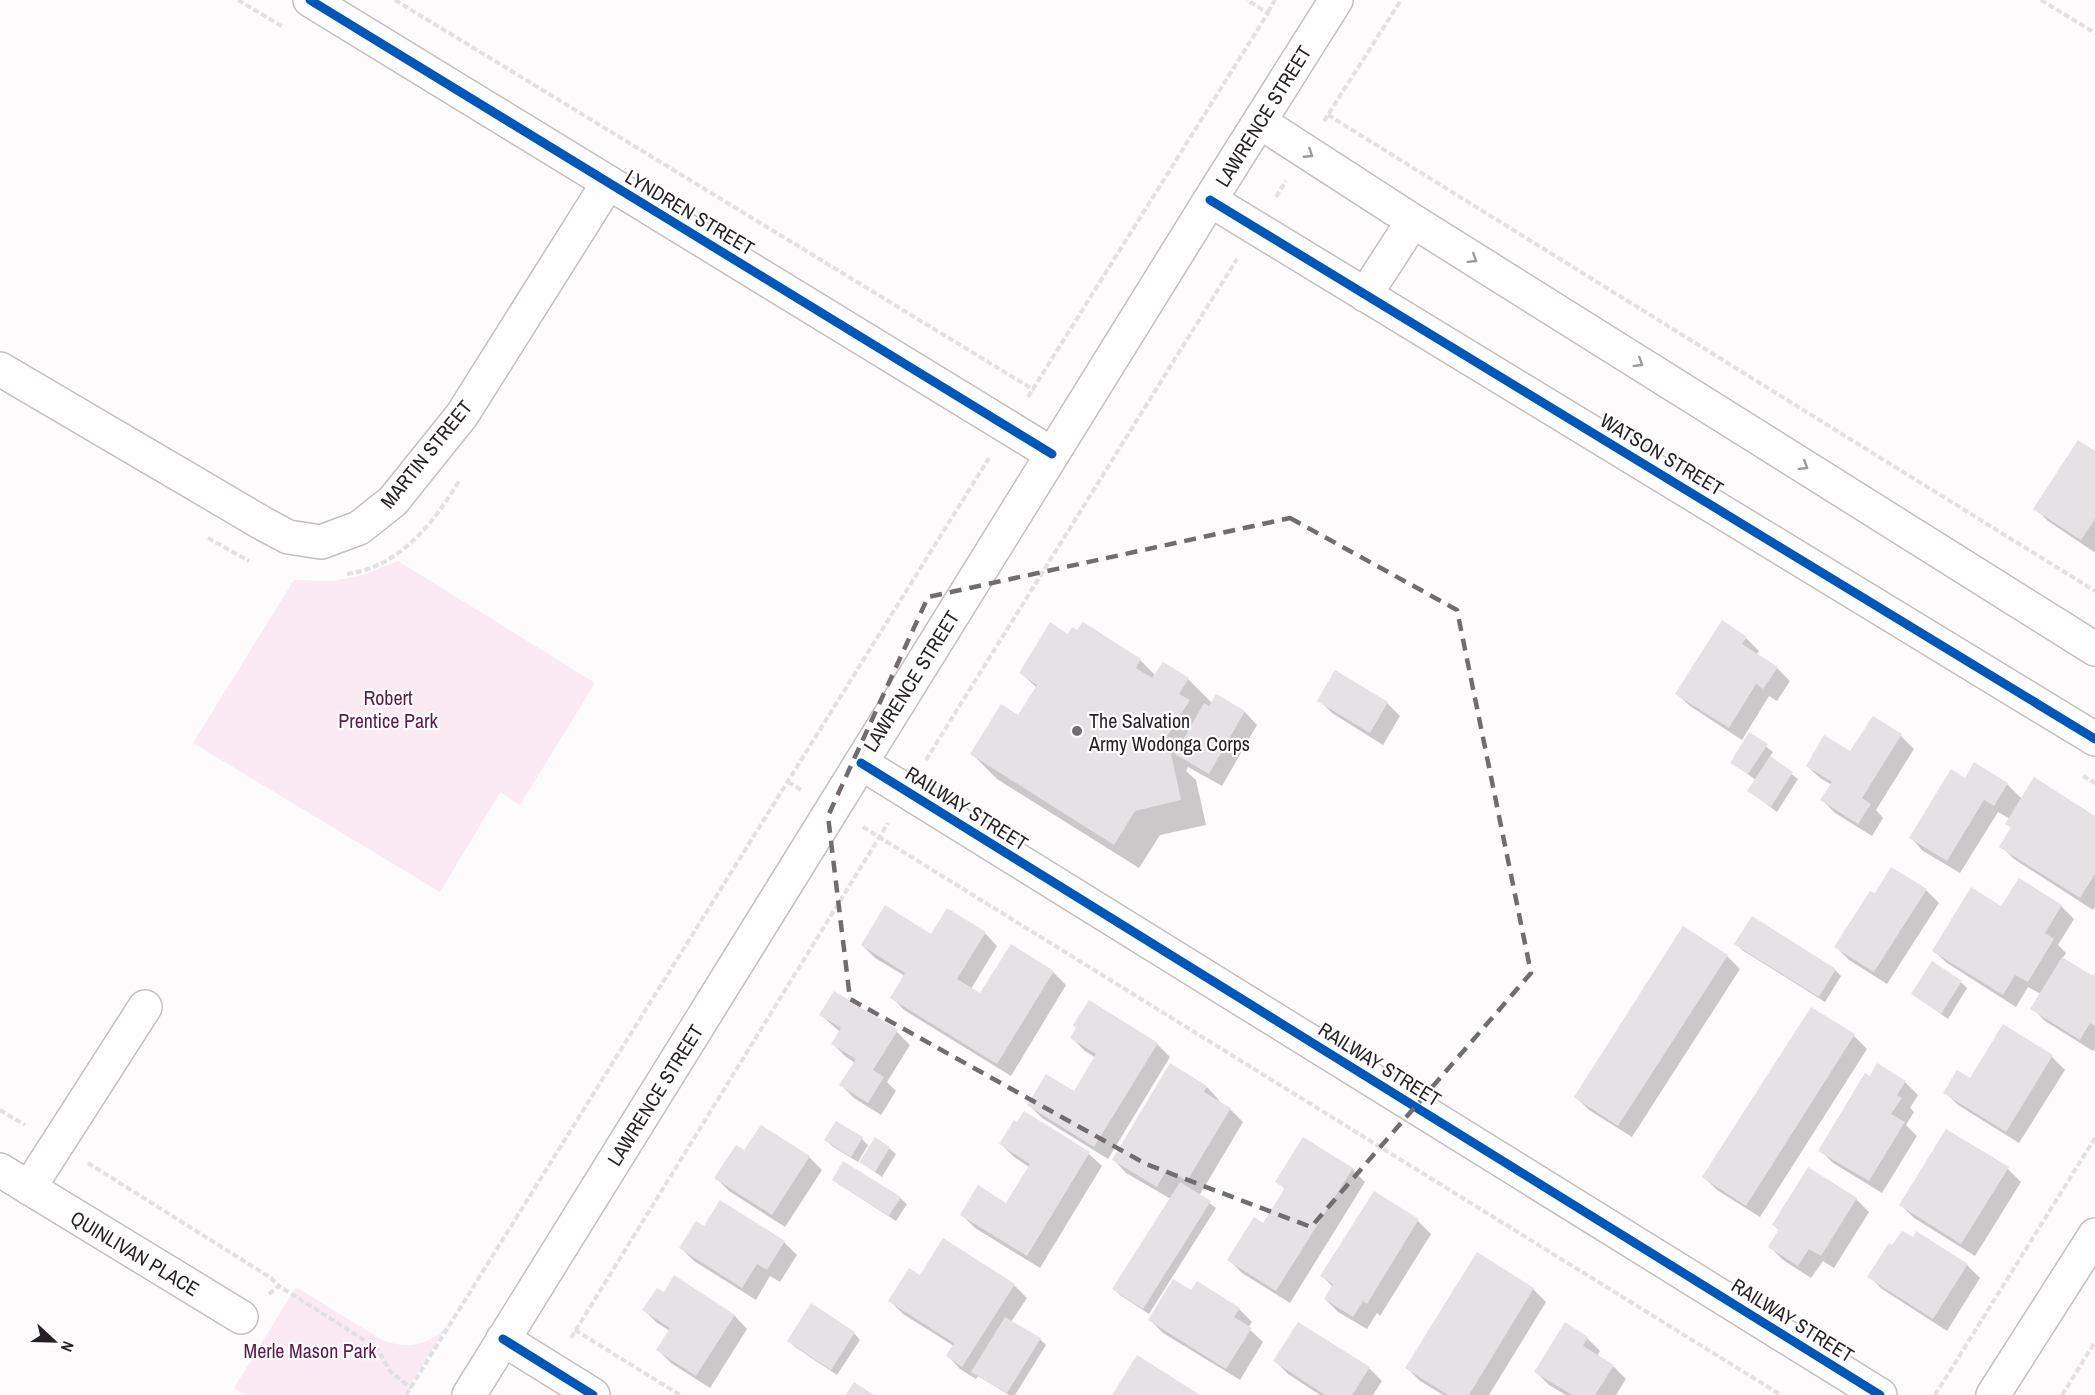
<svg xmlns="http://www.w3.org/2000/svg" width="2095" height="1395" font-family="'Archivo Narrow',sans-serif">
  <rect width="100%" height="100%" fill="#fdfbfc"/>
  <path fill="#fbe9f4" d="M 398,561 L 595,683 L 520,805 L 500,792 L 440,892 L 193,743 L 294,580 L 333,581 L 359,576 Z
    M 296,1287 L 382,1340 C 407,1350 431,1345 448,1325 L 403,1395 L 245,1395 L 234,1388 Z"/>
  <path fill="#0003" d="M 2095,453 L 2095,551 L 2094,552 L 2048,521 L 2035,508 Z
    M 1069,636 L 1140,660 L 1156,676 L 1188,679 L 1212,703 L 1217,696 L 1245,712 L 1257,725 L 1222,786 L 1188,767 L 1186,771 L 1196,780 L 1206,825 L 1160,835 L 1139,868 L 997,779 L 972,754 L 1019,717 L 1037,688 L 1021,673 Z
    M 1746,638 L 1759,651 L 1756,655 L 1777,668 L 1790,681 L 1777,701 L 1769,696 L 1742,740 L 1690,706 L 1677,694 Z
    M 1336,672 L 1387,703 L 1400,716 L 1383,745 L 1332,713 L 1319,700 Z
    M 1873,718 L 1901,736 L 1914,749 L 1876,810 L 1883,818 L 1872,836 L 1835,813 L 1822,800 L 1832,785 L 1820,778 L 1807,766 L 1850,753 Z
    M 1750,734 L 1773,752 L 1769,758 L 1798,779 L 1777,812 L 1749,791 L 1756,780 L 1732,763 Z
    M 1966,780 L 2007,784 L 2022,799 L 2095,818 L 2095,907 L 2093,910 L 2014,859 L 2001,846 L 2012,829 L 2007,823 L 2010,819 L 1998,812 L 1960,873 L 1923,851 L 1911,838 Z
    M 1926,890 L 1939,903 L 1887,984 L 1849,960 L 1836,947 L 1875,895 Z
    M 2061,906 L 2074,919 L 2058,945 L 2066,953 L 2062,959 L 2093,978 L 2095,976 L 2095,1049 L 2093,1051 L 2045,1021 L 2032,1008 L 2041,994 L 2028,987 L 2016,1007 L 1947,963 L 1934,951 L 2002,908 Z
    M 985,933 L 997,946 L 971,989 L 981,995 L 1053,972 L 1066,985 L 1011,1076 L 904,1010 L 892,997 L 905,976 L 875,958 L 862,945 Z
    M 1736,943 L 1835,970 L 1841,976 L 1825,1002 L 1742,950 Z
    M 1727,956 L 1740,969 L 1632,1137 L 1589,1110 L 1576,1097 Z
    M 1961,982 L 1967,988 L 1948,1019 L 1913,994 Z
    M 835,993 L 897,1032 L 910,1045 L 887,1082 L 896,1091 L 881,1115 L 854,1098 L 841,1085 L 855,1063 L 846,1057 L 833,1044 L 840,1032 L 821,1015 Z
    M 1812,1009 L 1854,1036 L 1867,1049 L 1760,1217 L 1717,1190 L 1704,1177 Z
    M 2003,1026 L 2052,1057 L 2065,1070 L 2019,1143 L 1958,1105 L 1945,1092 L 1971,1080 Z
    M 1072,1038 L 1157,1044 L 1170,1057 L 1108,1159 L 1042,1118 L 1029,1105 L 1074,1093 L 1096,1058 L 1085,1051 Z
    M 1905,1082 L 1918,1095 L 1910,1108 L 1914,1112 L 1906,1125 L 1917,1136 L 1882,1193 L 1833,1163 L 1820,1150 Z
    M 1207,1087 L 1219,1100 L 1218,1102 L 1230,1109 L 1243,1122 L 1199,1196 L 1216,1208 L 1149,1314 L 1120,1295 L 1114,1289 L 1171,1199 L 1126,1173 L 1114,1160 Z
    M 1024,1113 L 1089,1154 L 1102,1166 L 1040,1268 L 975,1228 L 962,1215 L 1007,1205 L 1029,1167 L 1014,1157 L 1001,1144 L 1018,1124 Z
    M 836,1123 L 862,1139 L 868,1145 L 858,1162 L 832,1146 L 826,1140 Z
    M 889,1148 L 896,1154 L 882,1177 L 861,1162 Z
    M 744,1153 L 809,1157 L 822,1170 L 785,1227 L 729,1191 L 716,1178 Z
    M 844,1163 L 900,1198 L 907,1204 L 896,1221 L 840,1185 L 833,1179 Z
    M 1352,1169 L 1365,1182 L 1290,1303 L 1242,1273 L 1229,1260 L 1264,1225 L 1286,1190 L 1277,1181 Z
    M 2008,1169 L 2021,1182 L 1975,1256 L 1914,1218 L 1901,1205 Z
    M 1374,1193 L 1418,1221 L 1431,1234 L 1380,1316 L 1377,1313 L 1367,1329 L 1338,1312 L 1325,1299 L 1333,1287 L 1322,1276 Z
    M 1856,1199 L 1869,1212 L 1834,1268 L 1823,1261 L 1811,1278 L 1783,1260 L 1770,1247 L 1780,1231 L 1774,1225 Z
    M 705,1228 L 784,1242 L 797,1255 L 780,1282 L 770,1276 L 756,1300 L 694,1261 L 681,1248 Z
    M 1917,1233 L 1967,1265 L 1980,1278 L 1947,1331 L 1882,1289 L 1869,1276 L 1893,1248 L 1913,1239 Z
    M 1477,1254 L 1533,1289 L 1546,1302 L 1489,1395 L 1443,1395 L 1420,1381 L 1407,1368 Z
    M 921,1277 L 1014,1285 L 1027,1298 L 1011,1322 L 1040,1339 L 1046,1345 L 1015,1395 L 1009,1395 L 978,1376 L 976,1379 L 960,1369 L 948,1356 L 954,1346 L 903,1314 L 890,1301 Z
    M 674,1278 L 735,1316 L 747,1329 L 710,1388 L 671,1363 L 658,1350 L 670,1331 L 657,1323 L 644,1310 L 664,1294 Z
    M 1192,1292 L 1239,1309 L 1252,1322 L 1248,1328 L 1263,1342 L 1240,1380 L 1163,1333 L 1150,1320 Z
    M 811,1305 L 854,1333 L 860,1340 L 837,1375 L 795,1347 L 789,1341 Z
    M 1587,1338 L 1600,1351 L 1597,1356 L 1613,1366 L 1626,1379 L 1616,1395 L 1566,1395 L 1549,1385 L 1536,1372 Z
    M 1275,1361 L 1369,1368 L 1382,1381 L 1373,1395 L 1320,1395 L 1288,1374 Z"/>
  <path fill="#e6e1e4" d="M 2078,440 L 2095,451 L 2095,519 L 2081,540 L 2033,509 Z
    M 1722,620 L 1747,637 L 1742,644 L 1778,667 L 1763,689 L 1756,684 L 1729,728 L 1675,694 Z
    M 1050,622 L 1068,634 L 1072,627 L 1077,630 L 1083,622 L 1141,659 L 1136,668 L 1152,678 L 1163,662 L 1189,678 L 1179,694 L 1190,700 L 1160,747 L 1171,753 L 1181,800 L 1135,811 L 1114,845 L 970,754 L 1001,704 L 1018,715 L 1037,685 L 1019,673 Z
    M 1335,670 L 1388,702 L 1370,733 L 1317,701 Z
    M 1216,694 L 1245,711 L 1209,774 L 1175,754 L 1204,703 L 1209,706 Z
    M 1873,716 L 1902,734 L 1862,798 L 1871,804 L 1858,824 L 1820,800 L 1832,782 L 1806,766 L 1824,735 L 1850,751 Z
    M 1749,732 L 1768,744 L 1748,774 L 1730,763 Z
    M 1770,756 L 1793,772 L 1771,807 L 1747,791 Z
    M 1974,762 L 2008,783 L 1994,806 L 1984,800 L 1947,861 L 1909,838 L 1951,769 L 1965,778 Z
    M 2034,777 L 2095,816 L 2095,874 L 2080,898 L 1999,847 L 2011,827 L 2005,824 Z
    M 1891,867 L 1927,889 L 1874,972 L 1834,947 L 1870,891 L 1875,893 Z
    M 2019,878 L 2062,905 L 2045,933 L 2054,939 L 2028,982 L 2015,975 L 2003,995 L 1932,951 L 1971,887 L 2001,906 Z
    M 885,905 L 931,934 L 947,908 L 986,932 L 957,979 L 980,993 L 1011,944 L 1054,971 L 997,1064 L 890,998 L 905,973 L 861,945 Z
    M 1752,916 L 1836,969 L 1819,997 L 1734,944 Z
    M 1683,926 L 1728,955 L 1618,1126 L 1574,1097 Z
    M 2062,957 L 2093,976 L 2095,973 L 2095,1026 L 2090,1023 L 2080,1040 L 2030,1009 Z
    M 1932,961 L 1962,981 L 1941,1014 L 1911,994 Z
    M 834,991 L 898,1030 L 873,1070 L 884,1077 L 868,1103 L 839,1085 L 856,1059 L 831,1044 L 841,1028 L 819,1015 Z
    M 1089,1000 L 1158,1043 L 1094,1147 L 1027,1105 L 1046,1074 L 1074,1091 L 1096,1054 L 1070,1038 L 1076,1028 L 1073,1025 Z
    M 1811,1007 L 1855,1034 L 1746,1206 L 1702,1177 Z
    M 2003,1024 L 2053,1055 L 2006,1132 L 1943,1093 L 1957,1070 L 1970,1078 Z
    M 1170,1063 L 1207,1086 L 1204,1092 L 1231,1108 L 1187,1181 L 1167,1169 L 1157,1187 L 1112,1160 Z
    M 1877,1063 L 1906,1081 L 1897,1095 L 1902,1098 L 1891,1114 L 1905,1122 L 1869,1181 L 1818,1151 L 1865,1073 L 1870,1076 Z
    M 1024,1111 L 1090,1152 L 1027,1256 L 960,1215 L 978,1185 L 1006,1203 L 1030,1164 L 999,1144 L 1014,1120 L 1017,1122 Z
    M 836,1121 L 863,1137 L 851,1157 L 824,1140 Z
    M 761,1125 L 810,1156 L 772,1215 L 714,1178 L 736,1145 L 744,1150 Z
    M 1946,1129 L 2009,1167 L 1961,1244 L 1899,1205 Z
    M 875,1137 L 890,1147 L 875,1172 L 859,1162 Z
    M 1303,1137 L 1353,1168 L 1276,1291 L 1227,1260 L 1254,1217 L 1263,1223 L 1285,1188 L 1275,1182 Z
    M 843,1161 L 901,1197 L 889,1216 L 832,1180 Z
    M 1808,1167 L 1857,1198 L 1821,1256 L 1809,1249 L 1798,1266 L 1768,1247 L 1779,1229 L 1772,1225 Z
    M 1180,1182 L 1211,1201 L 1143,1309 L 1112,1289 Z
    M 1374,1191 L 1419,1219 L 1367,1304 L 1363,1301 L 1353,1317 L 1324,1299 L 1333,1284 L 1320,1276 Z
    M 720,1200 L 785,1241 L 767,1270 L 757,1264 L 742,1288 L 679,1248 L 696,1221 L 704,1226 Z
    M 1902,1231 L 1913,1237 L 1916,1231 L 1968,1264 L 1933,1319 L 1867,1277 L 1889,1243 L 1892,1245 Z
    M 943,1238 L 1015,1284 L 962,1367 L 946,1356 L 954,1343 L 888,1301 L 909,1268 L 920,1275 Z
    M 1477,1252 L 1534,1288 L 1469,1395 L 1448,1395 L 1405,1368 Z
    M 674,1275 L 735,1315 L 696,1376 L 656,1350 L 670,1328 L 642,1310 L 657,1288 L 664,1292 Z
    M 1173,1279 L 1191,1290 L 1197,1281 L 1240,1308 L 1234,1317 L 1252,1328 L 1226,1369 L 1148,1320 Z
    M 811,1303 L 855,1332 L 831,1370 L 787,1341 Z
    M 1005,1317 L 1041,1338 L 1007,1393 L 971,1372 Z
    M 1298,1322 L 1370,1367 L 1352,1395 L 1325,1395 L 1273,1361 Z
    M 1565,1322 L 1588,1337 L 1583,1346 L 1614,1365 L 1595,1395 L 1572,1395 L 1534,1372 Z
    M 1137,1355 L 1200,1395 L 1112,1395 Z
    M 854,1382 L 874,1395 L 846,1395 Z"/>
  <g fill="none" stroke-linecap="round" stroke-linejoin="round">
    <g stroke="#c4bfc2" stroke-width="36">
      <path id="street" d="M 310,0 L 1052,454
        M 0,369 L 262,523 L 288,537 L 321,542 L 359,528 L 393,501 L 462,415 L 608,183
        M 861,763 L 1880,1395
        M 0,1170 L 241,1317
        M 29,1188 L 145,1007
        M 1993,1395 L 2095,1235"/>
    </g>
    <g stroke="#c4bfc2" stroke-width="36">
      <path id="secondary" d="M 1260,122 L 1413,221 L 2095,649
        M 1210,200 L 2095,739
        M 1365,295 L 1413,221
        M 503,1339 L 593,1395
        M 469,1395 L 1210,200 L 1336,0"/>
    </g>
    <path stroke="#e1e1e1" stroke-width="4" stroke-dasharray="6 3" stroke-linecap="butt" d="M 238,0 L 283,27
      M 395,0 L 1034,390
      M 2041,0 L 2095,33
      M 1268,12 L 1275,0
      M 1328,115 L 2095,591
      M 1324,121 L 1401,0
      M 1276,197 L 1286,181
      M 1028,397 L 1268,13 L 1247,0
      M 208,538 L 249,561
      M 347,574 C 399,567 433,524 459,481
      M 926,760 L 1237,259
      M 2083,776 L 2095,783
      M 788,782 L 803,791
      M 863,827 L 1781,1395
      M 0,1110 L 25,1125
      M 88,1163 L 271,1278 L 279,1286
      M 269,1294 L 279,1286 L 377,1348 L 390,1371 L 411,1388
      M 575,1330 L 680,1395
      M 571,1338 L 888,823
      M 406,1395 L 989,458
      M 1935,1395 L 2095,1138
      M 2062,1395 L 2095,1342"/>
    <use href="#street" stroke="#fffeff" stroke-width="33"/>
    <use href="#secondary" stroke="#fffeff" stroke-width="33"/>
    <g stroke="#fff" stroke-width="13">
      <path id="cycleway" d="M 310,0 L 1052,454
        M 1210,200 L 2095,739
        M 861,763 L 1880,1395
        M 503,1339 L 593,1395"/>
    </g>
    <use href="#cycleway" stroke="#0057b8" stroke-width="9"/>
  </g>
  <defs><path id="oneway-chevron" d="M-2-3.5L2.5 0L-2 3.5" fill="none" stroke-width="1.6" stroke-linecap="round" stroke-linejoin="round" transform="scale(1.5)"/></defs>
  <g stroke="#9e9a9c">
    <use href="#oneway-chevron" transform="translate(1309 154) rotate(33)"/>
    <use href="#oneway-chevron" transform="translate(1473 259) rotate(32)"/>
    <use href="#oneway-chevron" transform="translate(1639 363) rotate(32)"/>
    <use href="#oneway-chevron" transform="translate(1804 466) rotate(32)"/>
  </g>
  <path fill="none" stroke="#726c70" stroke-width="4.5" stroke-dasharray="12 8" stroke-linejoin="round" d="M 1290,518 L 1457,610 L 1531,973 L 1311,1227 L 1146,1164 L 850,999 L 828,816 L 928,597 Z"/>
  <circle fill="#726c70" stroke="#fff" stroke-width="2" cx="1077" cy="731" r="6"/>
  <g text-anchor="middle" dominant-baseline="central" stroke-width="4.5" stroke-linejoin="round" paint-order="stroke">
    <g font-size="20" fill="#271f24" stroke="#fff">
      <text transform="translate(1263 116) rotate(-58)">LAWRENCE STREET</text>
      <text transform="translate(690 212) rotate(31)">LYNDREN STREET</text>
      <text transform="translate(426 454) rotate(-51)">MARTIN STREET</text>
      <text transform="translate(1662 454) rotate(31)">WATSON STREET</text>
      <text transform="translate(911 681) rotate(-58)">LAWRENCE STREET</text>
      <text transform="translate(967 808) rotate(32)">RAILWAY STREET</text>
      <text transform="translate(1380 1064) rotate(32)">RAILWAY STREET</text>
      <text transform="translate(655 1095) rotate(-58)">LAWRENCE STREET</text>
      <text transform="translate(135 1253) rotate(31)">QUINLIVAN PLACE</text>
      <text transform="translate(1793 1320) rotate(32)">RAILWAY STREET</text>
    </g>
    <g font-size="20" fill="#5a1b48" stroke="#fff">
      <text x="388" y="697">Robert<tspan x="388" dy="23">Prentice Park</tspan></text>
      <text x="310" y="1350">Merle Mason Park</text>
    </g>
    <g font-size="20" fill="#271f24" stroke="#fff" text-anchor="start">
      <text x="1089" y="720">The Salvation<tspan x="1089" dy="23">Army Wodonga Corps</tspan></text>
    </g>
  </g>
  <g transform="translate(54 1341) rotate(112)" stroke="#ffffff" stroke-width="4.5" paint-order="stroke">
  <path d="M0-4.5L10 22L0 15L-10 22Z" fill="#271f24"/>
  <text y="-9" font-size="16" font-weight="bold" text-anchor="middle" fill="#271f24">N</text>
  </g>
</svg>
